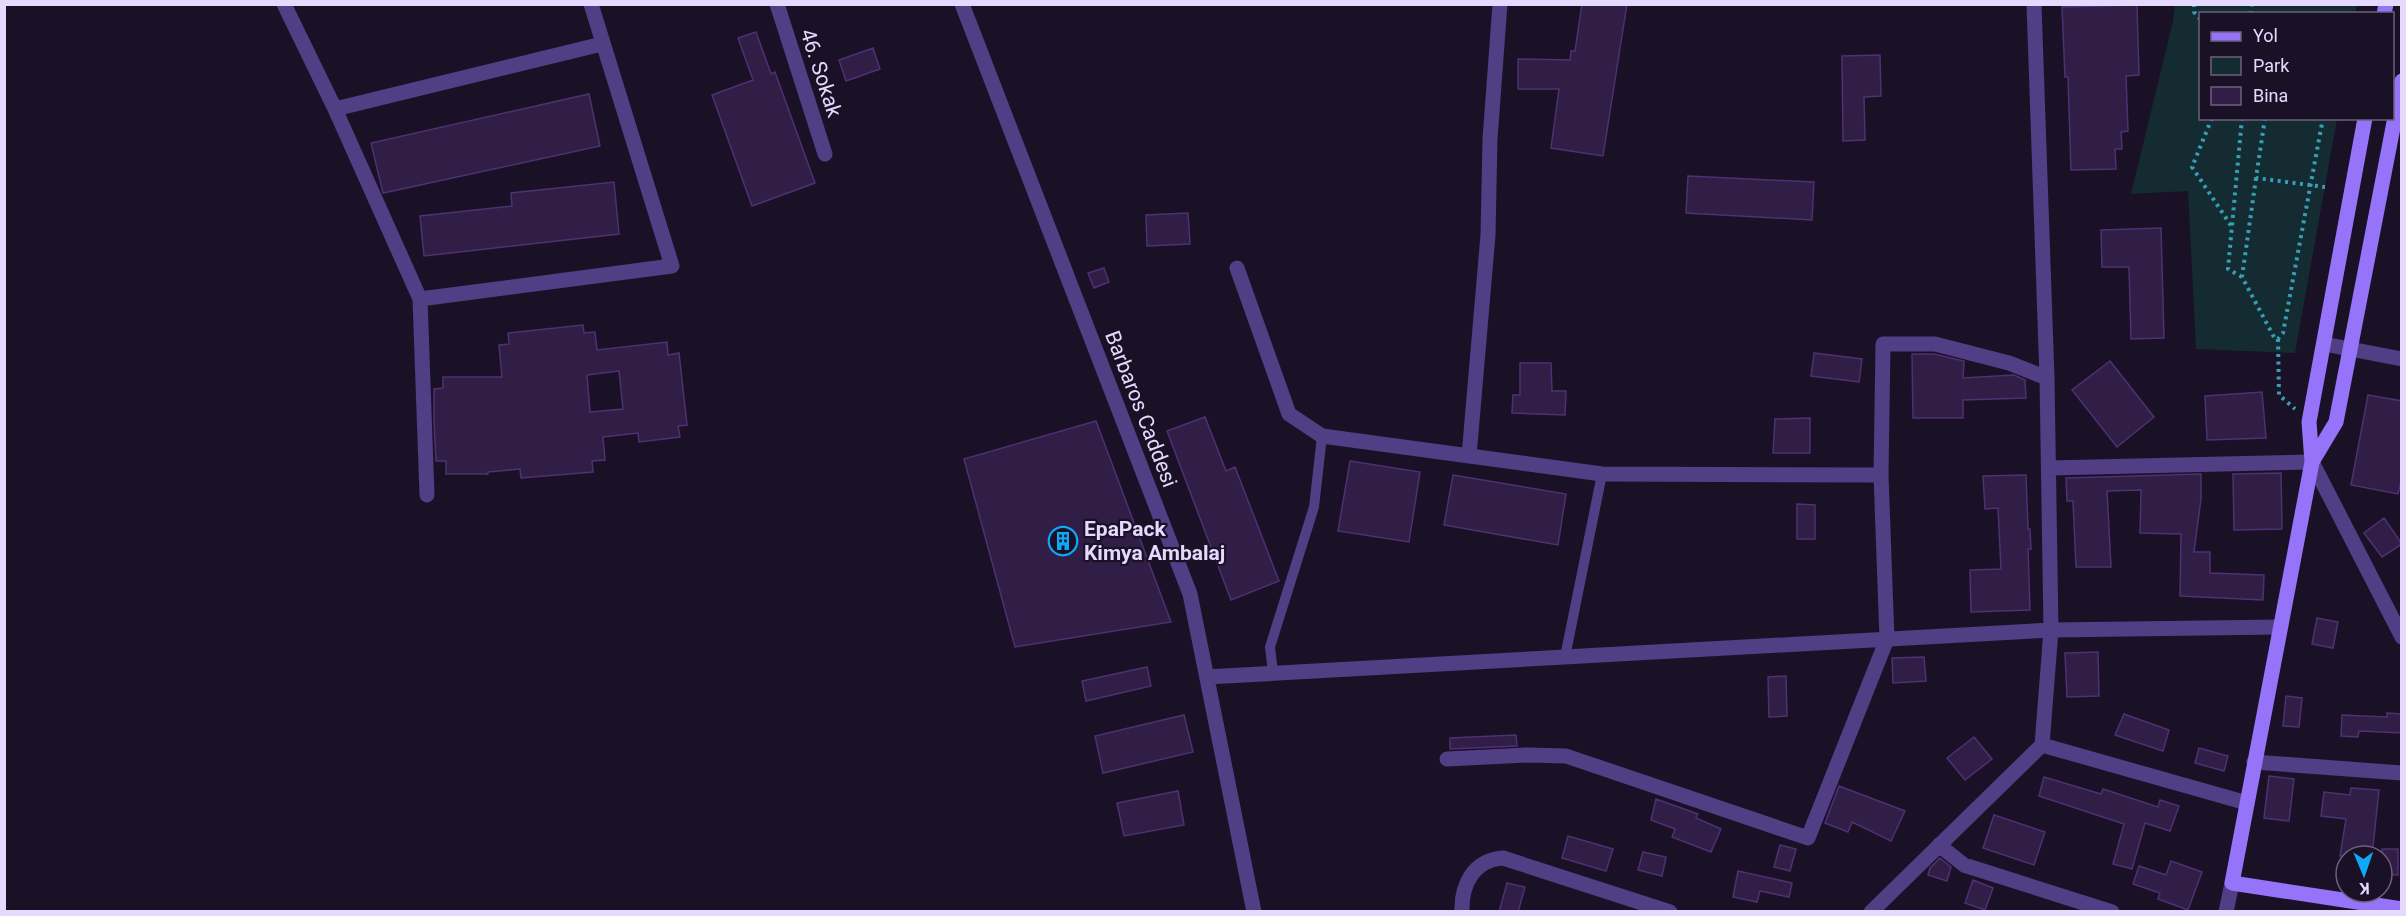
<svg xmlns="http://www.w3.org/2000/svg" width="2406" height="916" font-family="Roboto,sans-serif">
  <rect width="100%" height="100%" fill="#1a1127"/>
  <path fill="#142b31" d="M 2175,5 L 2357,5 L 2355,13 L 2200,14 L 2200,118 L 2337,119 L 2295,353 L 2196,349 L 2188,191 L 2131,194 L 2173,21 Z"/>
  <path fill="#301e47" stroke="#4d3172" stroke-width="1.5" fill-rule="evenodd" d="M 1582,4 L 1627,4 L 1603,156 L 1551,148 L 1559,89 L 1518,89 L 1518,59 L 1570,60 L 1571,51 L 1575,51 Z
    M 2137,5 L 2139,75 L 2126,76 L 2128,131 L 2121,132 L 2122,149 L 2115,149 L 2116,169 L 2071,170 L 2068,77 L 2065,77 L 2062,7 Z
    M 756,32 L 771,74 L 775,72 L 815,183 L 752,206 L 712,95 L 753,80 L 738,38 Z
    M 873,48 L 880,69 L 846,81 L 839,60 Z
    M 1880,55 L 1881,96 L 1864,97 L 1865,140 L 1843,141 L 1842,56 Z
    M 589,94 L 600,146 L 383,193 L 371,143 Z
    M 1688,176 L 1814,182 L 1812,220 L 1686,213 Z
    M 614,182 L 619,234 L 424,256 L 420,216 L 512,206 L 511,193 Z
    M 1188,213 L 1190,244 L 1147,246 L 1146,215 Z
    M 2161,228 L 2164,338 L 2131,339 L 2129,267 L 2102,267 L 2101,230 Z
    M 1104,268 L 1109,282 L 1094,288 L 1088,273 Z
    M 583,325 L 584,333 L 595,332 L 597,350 L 667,342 L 668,355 L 679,353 L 687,425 L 678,426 L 680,437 L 639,442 L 638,433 L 603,437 L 605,460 L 592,461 L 593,472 L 521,478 L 520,469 L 488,472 L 488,474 L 446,474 L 446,461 L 436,461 L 434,422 L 434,389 L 443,388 L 443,377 L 502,377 L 499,345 L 509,344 L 508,333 ZM 619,371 L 623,409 L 590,412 L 587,375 Z
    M 1814,353 L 1862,359 L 1859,382 L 1811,376 Z
    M 1912,354 L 1934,354 L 1964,361 L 1963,378 L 2014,375 L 2025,380 L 2026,398 L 1963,400 L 1963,418 L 1913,418 Z
    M 2110,361 L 2154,417 L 2117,447 L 2072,390 Z
    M 1520,363 L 1551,363 L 1552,391 L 1566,391 L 1565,415 L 1512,413 L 1513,395 L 1520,395 Z
    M 2262,392 L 2266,438 L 2207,440 L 2205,396 Z
    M 2368,395 L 2402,401 L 2402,478 L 2398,494 L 2351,485 Z
    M 1205,417 L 1226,471 L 1235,467 L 1279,581 L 1231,600 L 1167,431 Z
    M 1810,418 L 1810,453 L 1773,453 L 1775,419 Z
    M 1096,421 L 1171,622 L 1015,647 L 964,459 Z
    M 1350,461 L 1420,472 L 1409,542 L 1338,531 Z
    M 2281,473 L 2282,529 L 2234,530 L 2233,474 Z
    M 2201,474 L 2201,499 L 2194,552 L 2210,552 L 2210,573 L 2264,575 L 2263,600 L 2180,596 L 2181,534 L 2140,533 L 2141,490 L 2107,491 L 2111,567 L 2076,567 L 2073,501 L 2067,501 L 2066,478 Z
    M 1453,475 L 1566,494 L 1558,545 L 1444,525 Z
    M 2026,475 L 2028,529 L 2030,529 L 2031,549 L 2028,549 L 2030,610 L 1971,612 L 1970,570 L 2001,569 L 1998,508 L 1985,509 L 1983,476 Z
    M 1797,504 L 1815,505 L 1815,539 L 1797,539 Z
    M 2384,518 L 2402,544 L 2382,557 L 2364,533 Z
    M 2317,618 L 2338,622 L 2333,648 L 2312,644 Z
    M 2098,652 L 2099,696 L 2067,697 L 2065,653 Z
    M 1924,657 L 1926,681 L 1893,683 L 1892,658 Z
    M 1147,667 L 1151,686 L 1086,701 L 1082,681 Z
    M 1786,676 L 1787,716 L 1769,717 L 1768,677 Z
    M 2286,696 L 2302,698 L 2299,727 L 2283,726 Z
    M 2387,713 L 2402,714 L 2402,733 L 2359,731 L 2358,737 L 2341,736 L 2342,715 L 2387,717 Z
    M 2124,714 L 2169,730 L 2163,751 L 2115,735 Z
    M 1184,715 L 1193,752 L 1103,773 L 1095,736 Z
    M 1516,735 L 1517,746 L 1450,749 L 1450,738 Z
    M 1974,737 L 1992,759 L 1965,780 L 1947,758 Z
    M 2199,748 L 2228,756 L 2224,771 L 2195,763 Z
    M 2269,776 L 2294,779 L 2289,821 L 2264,818 Z
    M 2044,777 L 2101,794 L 2103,789 L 2158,807 L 2160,800 L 2179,806 L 2170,831 L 2145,823 L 2132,869 L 2113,864 L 2124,824 L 2039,796 Z
    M 1839,786 L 1905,811 L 1891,841 L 1852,822 L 1848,832 L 1825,823 Z
    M 2351,788 L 2379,790 L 2372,856 L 2340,856 L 2346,819 L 2321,816 L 2324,792 L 2350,795 Z
    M 1178,791 L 1184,825 L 1124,836 L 1117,803 Z
    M 1656,799 L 1698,814 L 1696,818 L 1721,829 L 1711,852 L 1672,837 L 1675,829 L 1651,820 Z
    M 1994,815 L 2045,832 L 2034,865 L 1983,848 Z
    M 1568,836 L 1613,849 L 1606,871 L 1562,858 Z
    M 1780,845 L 1796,849 L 1790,871 L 1774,867 Z
    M 2382,849 L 2398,849 L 2398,875 L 2382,875 Z
    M 1643,852 L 1666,857 L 1662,876 L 1638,870 Z
    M 1940,858 L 1951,867 L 1947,881 L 1928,875 L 1930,868 Z
    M 2171,861 L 2202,872 L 2188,910 L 2158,899 L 2160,893 L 2133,884 L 2139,866 L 2166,875 Z
    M 1738,871 L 1792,883 L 1789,897 L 1760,891 L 1757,902 L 1733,897 Z
    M 1973,880 L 1993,888 L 1985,910 L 1965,903 Z
    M 1507,883 L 1525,887 L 1518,912 L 1499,912 Z"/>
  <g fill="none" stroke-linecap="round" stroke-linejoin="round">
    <path stroke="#369fb4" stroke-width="4" stroke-dasharray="3 4.5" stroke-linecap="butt" d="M 2194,4 L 2194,12 L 2200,19
      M 2251,14 L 2252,4
      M 2212,118 L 2192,167 L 2232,227
      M 2265,118 L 2256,178 L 2325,187
      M 2256,178 L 2242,277 L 2275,339 L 2278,339 L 2283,333 L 2323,118
      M 2242,277 L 2228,269 L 2242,118
      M 2278,339 L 2279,395 L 2295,409"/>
    <path stroke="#513e84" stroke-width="10" d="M 1565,657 L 1602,474
      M 1273,673 L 1270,647 L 1314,507 L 1322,436"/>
    <path stroke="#513e84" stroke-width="15" d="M 284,4 L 335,109 L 420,299 L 427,495
      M 777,4 L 825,154
      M 962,4 L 1190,594 L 1254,912
      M 335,109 L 602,44
      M 1237,268 L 1289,414 L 1322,436 L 1602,474 L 1881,475
      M 420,299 L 672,266 L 591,4
      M 2324,344 L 2402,359
      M 1469,456 L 1488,235 L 1490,139 L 1500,4
      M 2049,468 L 2312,462 L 2402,637
      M 1207,677 L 2051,630 L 2280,627
      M 2042,745 L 2247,803
      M 1447,759 L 1527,755 L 1566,756 L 1808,838 L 1887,639 L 1881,475 L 1883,344 L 1935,344 L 2009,363 L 2047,378
      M 2254,762 L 2402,773
      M 1939,845 L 1964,865 L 2112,912
      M 1462,912 C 1461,884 1474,860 1503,858 L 1670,912
      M 1871,912 L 2042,745 L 2051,630 L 2047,378 L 2034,4
      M 2226,912 L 2232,883"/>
    <path stroke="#9674f9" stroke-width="15" d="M 2384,14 L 2386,4
      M 2365,118 L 2309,422 L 2312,462 L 2232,883 L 2402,909
      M 2312,462 L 2336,422 L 2402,81"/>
  </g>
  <defs>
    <g id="building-ring" transform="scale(1.5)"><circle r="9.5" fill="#1a1127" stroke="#0ea8f4" stroke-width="1.5"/><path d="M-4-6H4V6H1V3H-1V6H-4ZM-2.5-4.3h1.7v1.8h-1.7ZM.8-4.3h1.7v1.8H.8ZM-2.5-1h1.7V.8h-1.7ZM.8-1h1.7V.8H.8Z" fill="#0ea8f4"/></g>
  </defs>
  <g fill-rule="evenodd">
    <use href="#building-ring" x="1063" y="541"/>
  </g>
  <g text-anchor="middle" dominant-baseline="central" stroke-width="4.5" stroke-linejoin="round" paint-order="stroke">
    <g font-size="21" fill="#e5d9fd" stroke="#1a1127">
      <text transform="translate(821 73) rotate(72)">46. Sokak</text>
      <text transform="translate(1141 409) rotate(69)">Barbaros Caddesi</text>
    </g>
    <g font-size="21" font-weight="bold" fill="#e5d9fd" stroke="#1a1127" text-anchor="start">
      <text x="1084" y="529">EpaPack<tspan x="1084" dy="24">Kimya Ambalaj</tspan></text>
    </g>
  </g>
  <rect width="2406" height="916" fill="none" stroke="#e5d9fd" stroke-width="12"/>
  <rect x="2199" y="12" width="195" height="108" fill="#1a1127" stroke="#6b617d" stroke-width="1.5"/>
  <rect x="2211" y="32" width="30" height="9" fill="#9674f9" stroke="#6b617d" stroke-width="1.5"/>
  <text x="2253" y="42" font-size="18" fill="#e5d9fd">Yol</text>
  <rect x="2211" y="57" width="30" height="18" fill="#142b31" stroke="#6b617d" stroke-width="1.5"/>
  <text x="2253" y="72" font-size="18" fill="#e5d9fd">Park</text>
  <rect x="2211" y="87" width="30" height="18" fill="#301e47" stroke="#6b617d" stroke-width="1.5"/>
  <text x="2253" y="102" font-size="18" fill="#e5d9fd">Bina</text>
  <g transform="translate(2364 874) rotate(178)"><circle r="28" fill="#1a1127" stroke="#6b617d" stroke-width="1.5"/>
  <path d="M0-4.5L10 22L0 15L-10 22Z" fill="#0ea8f4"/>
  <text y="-9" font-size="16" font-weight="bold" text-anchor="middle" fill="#e5d9fd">K</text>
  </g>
</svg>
